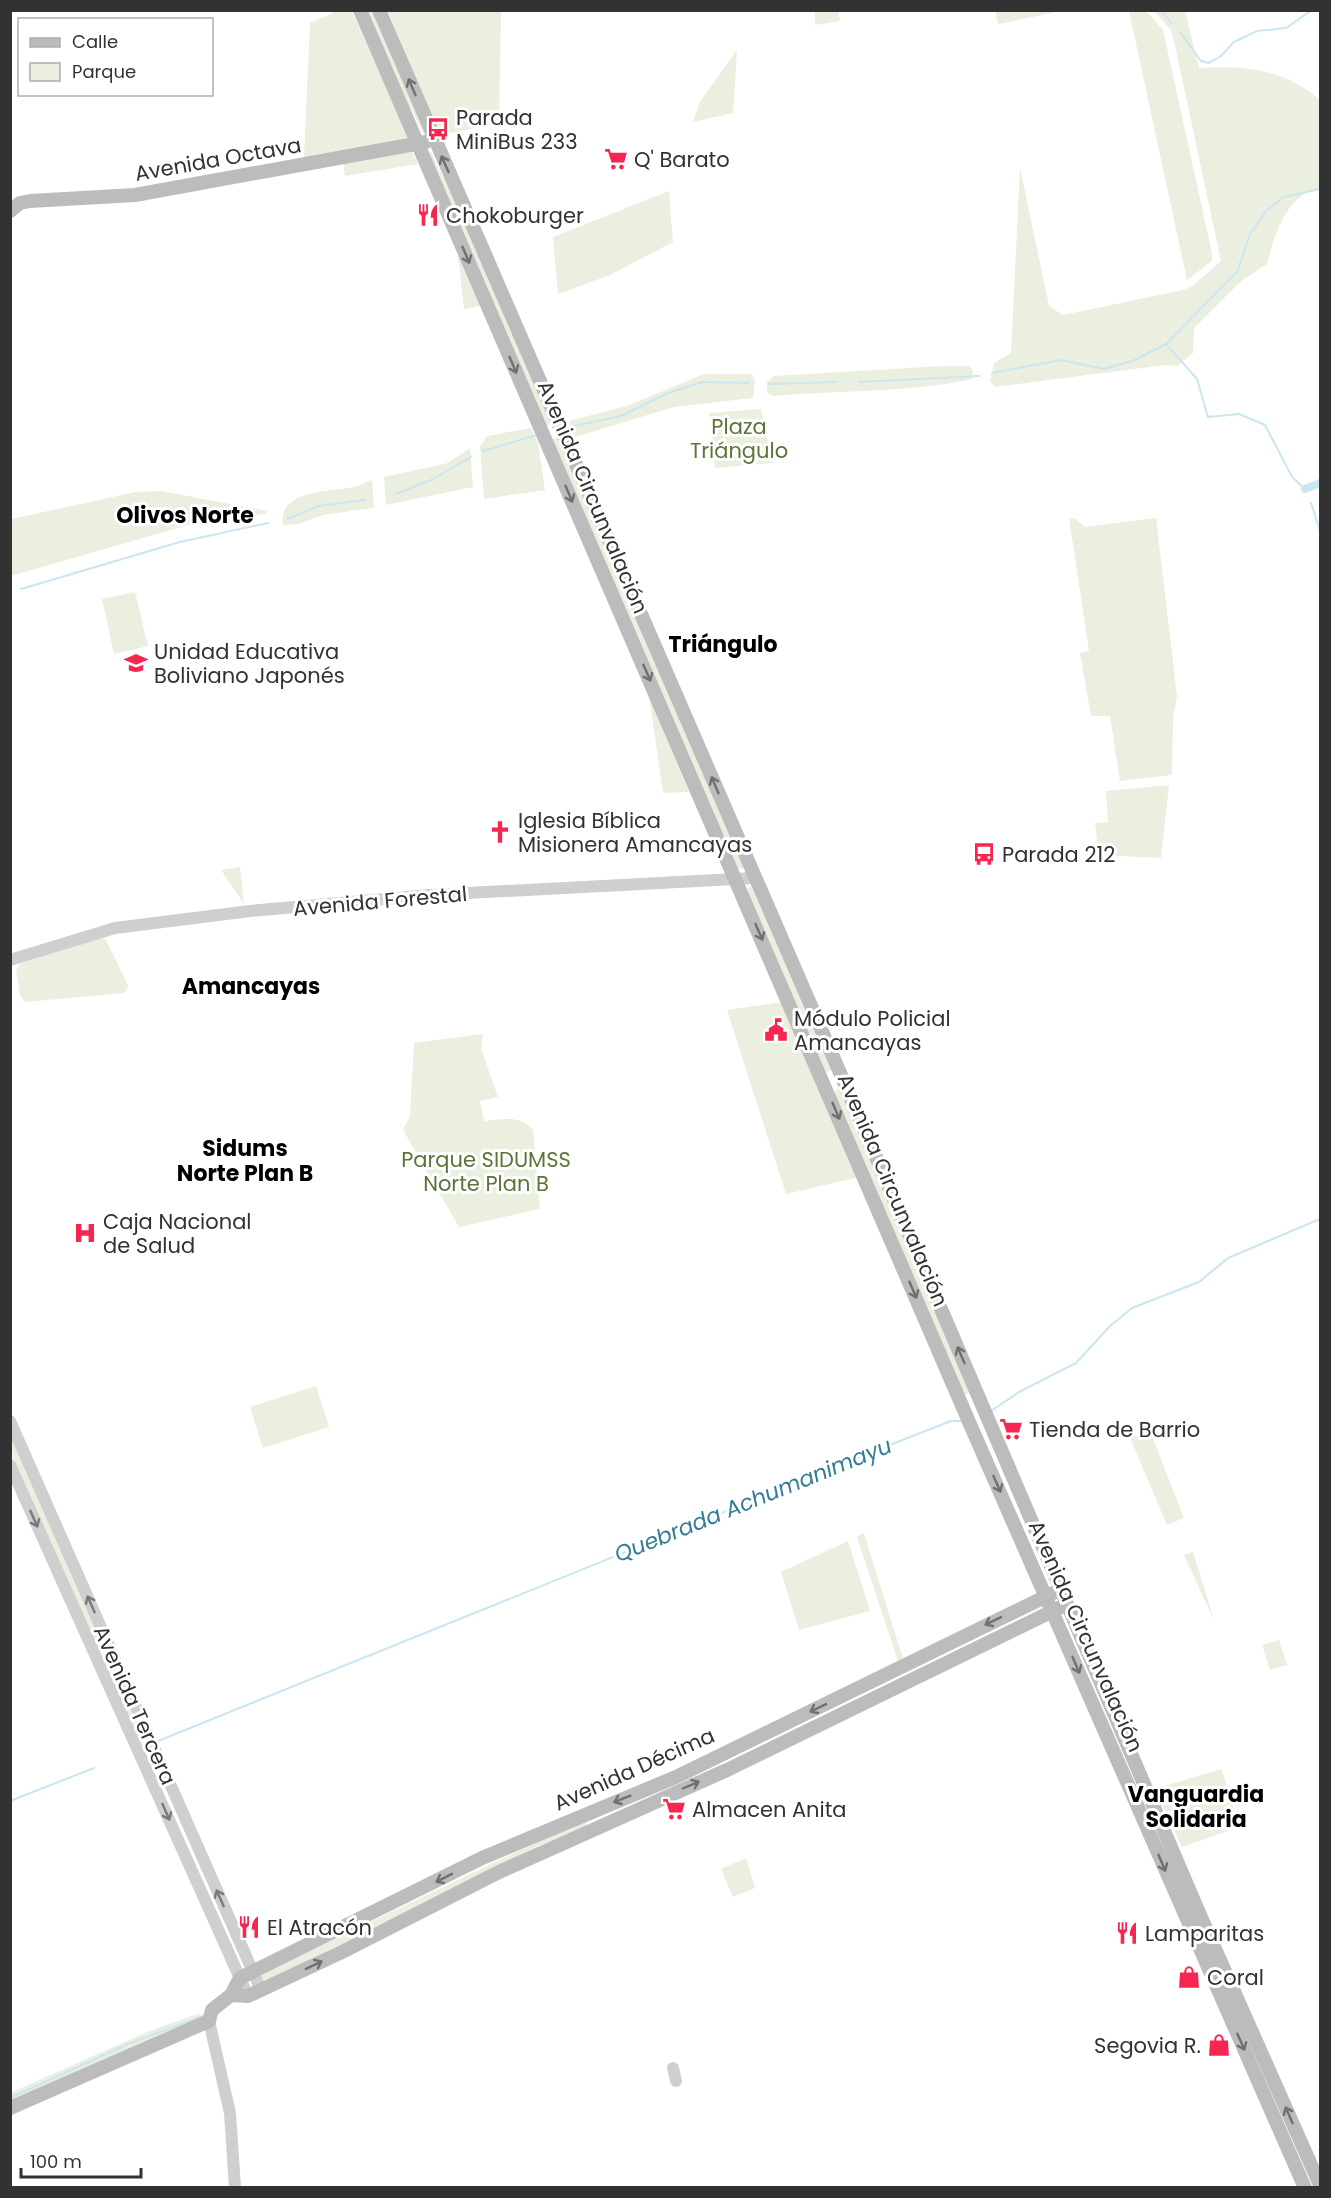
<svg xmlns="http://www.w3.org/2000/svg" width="1331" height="2198" font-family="Poppins,sans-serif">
  <rect width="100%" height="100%" fill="#fff"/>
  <path fill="#eaefdf" d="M 337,11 L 352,11 L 408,136 L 407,140 L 307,160 L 304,156 L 310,23 Z
    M 364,11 L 375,11 L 426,133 L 424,135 L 411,108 L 405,104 Z
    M 388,11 L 501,11 L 499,121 L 495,124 L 441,135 L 437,133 Z
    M 815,11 L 838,11 L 840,21 L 815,25 Z
    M 995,11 L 995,10 L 1062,11 L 998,24 Z
    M 1129,11 L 1146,11 L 1163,30 L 1212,253 L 1212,261 L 1187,280 Z
    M 1154,11 L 1185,11 L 1199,68 C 1245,65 1284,69 1320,100 L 1320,189 C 1287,192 1274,236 1267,264 L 1241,281 L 1194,328 L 1193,353 L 1177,366 L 1165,365 L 995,387 L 990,381 L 994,363 L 1011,353 L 1020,168 L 1049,306 L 1063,315 L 1183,290 L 1193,286 L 1221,261 L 1174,41 L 1171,30 Z
    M 737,50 L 733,113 L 693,122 L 700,102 Z
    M 411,150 L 418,164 L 345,176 L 343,163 Z
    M 431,152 L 443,178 L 449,182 L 553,424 L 543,426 L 427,154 Z
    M 669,191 L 673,242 L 610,275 L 558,294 L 553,237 Z
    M 457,247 L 481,306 L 464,309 Z
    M 942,366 L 969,366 L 973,370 L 972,379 C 908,393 840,390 773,396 L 767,393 L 767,382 L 774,376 Z
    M 704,374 L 752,374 L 755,380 L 753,398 L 674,407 L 575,437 L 569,434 L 564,422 L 627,406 Z
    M 761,409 L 772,463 L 715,468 L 709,413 Z
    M 531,428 L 538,443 L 545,490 L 484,499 L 480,446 L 487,436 Z
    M 559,437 L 745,868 L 736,869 L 550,440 Z
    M 470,448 L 473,487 L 386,505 L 384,477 L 448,463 Z
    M 372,480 L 374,508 L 323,515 L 299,524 L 283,525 C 277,489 332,492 354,487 C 360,486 366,482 372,480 Z
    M 161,491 L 268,511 L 264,514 L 198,522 L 11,576 L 11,519 L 136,492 Z
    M 1069,518 L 1074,518 L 1085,527 L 1156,518 L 1177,696 L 1173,718 L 1172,775 L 1120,781 L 1110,716 L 1091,716 L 1080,653 L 1089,651 Z
    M 135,592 L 148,646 L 114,654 L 102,599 Z
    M 649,696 L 689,792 L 663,793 Z
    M 1169,785 L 1161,858 L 1099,855 L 1095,823 L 1108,822 L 1106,791 Z
    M 240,867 L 244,904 L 221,870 Z
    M 751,886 L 831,1070 L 827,1072 L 823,1070 L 745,891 Z
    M 98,938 L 106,940 L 128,985 L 127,990 L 123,993 L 25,1002 L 20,996 L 16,970 L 20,964 Z
    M 783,1002 L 860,1177 L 786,1194 L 727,1010 Z
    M 483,1034 L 481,1049 L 498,1097 L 480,1101 L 484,1121 C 501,1120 521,1114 533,1130 L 540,1209 L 459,1227 L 403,1130 L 410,1116 L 414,1043 Z
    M 839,1088 L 842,1089 L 971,1392 L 965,1395 L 962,1394 L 833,1093 Z
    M 316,1386 L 329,1427 L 263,1448 L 250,1407 Z
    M 10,1430 L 106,1647 L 96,1650 L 13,1459 Z
    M 1150,1431 L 1184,1518 L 1167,1525 L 1130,1438 Z
    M 864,1533 L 903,1659 L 898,1661 L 857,1537 Z
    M 848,1541 L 870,1611 L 799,1630 L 781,1572 Z
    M 1193,1552 L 1214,1620 L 1184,1555 Z
    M 1279,1640 L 1287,1665 L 1270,1670 L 1262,1645 Z
    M 109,1657 L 144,1734 L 135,1740 L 100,1660 Z
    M 1218,1770 L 1222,1770 L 1239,1827 L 1182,1847 L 1157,1794 L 1158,1788 Z
    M 585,1819 L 587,1826 L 538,1846 L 272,1979 L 262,1980 L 262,1974 Z
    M 746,1858 L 755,1888 L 733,1897 L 721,1869 Z
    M 200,2013 L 199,2018 L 11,2102 L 10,2093 L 147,2032 Z"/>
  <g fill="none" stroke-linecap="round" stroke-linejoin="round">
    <path stroke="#cae6f0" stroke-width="2" d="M 1161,10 L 1171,23
      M 1180,32 L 1201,61 L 1209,63 L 1221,56 L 1234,42 L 1257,31 L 1286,28 L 1312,10
      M 1166,344 L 1197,379 L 1208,417 L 1239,414 L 1265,425 L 1292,477 L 1305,489
      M 992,373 L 1061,360 L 1104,369 L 1135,360 L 1166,344 L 1237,272 L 1250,234 L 1267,210 L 1284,197 L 1320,189
      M 859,382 L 979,376
      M 769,384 L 836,382
      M 565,428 L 621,416 L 668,393 L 703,382 L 749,383
      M 483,451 L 537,435
      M 396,494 L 431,480 L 471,457
      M 1311,503 L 1320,531
      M 287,519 L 319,506 L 365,500
      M 21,589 L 180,542 L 268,523
      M 991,1411 L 1019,1392 L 1076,1363 L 1110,1326 L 1132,1308 L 1199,1282 L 1228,1258 L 1320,1219
      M 158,1741 L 900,1441 L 951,1421 L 963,1421
      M 10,1801 L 94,1768
      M 10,2098 L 128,2044 L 203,2016"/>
    <path stroke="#cae6f0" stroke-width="8" d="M 1305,489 L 1320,483"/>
    <path stroke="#cfcfcf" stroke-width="12" d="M 10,960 L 115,928 L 250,911 L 430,895 L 754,878
      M 10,1421 L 261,1990
      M 10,1465 L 248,1996
      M 209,2021 L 230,2113 L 235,2188
      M 673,2068 L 676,2081"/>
    <path stroke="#bcbcbc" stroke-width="14" d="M 360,10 L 973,1431 L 1305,2188
      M 379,10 L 841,1075 L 1200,1915 L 1320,2185
      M 10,211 L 20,203 L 30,201 L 135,195 L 426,142
      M 231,1995 L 248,1996 L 340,1953 L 499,1872 L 727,1770 L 1061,1607
      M 10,2108 L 209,2021 L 212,2010 L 231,1995 L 240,1978 L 482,1858 L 676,1777 L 1053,1593"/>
  </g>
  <defs><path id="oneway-shaft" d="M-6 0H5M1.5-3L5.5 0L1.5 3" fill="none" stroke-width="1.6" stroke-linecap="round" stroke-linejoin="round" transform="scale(1.5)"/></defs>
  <g stroke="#707070">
    <use href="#oneway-shaft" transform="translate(412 87) rotate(-113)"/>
    <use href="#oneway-shaft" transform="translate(445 164) rotate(-114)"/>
    <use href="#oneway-shaft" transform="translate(466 255) rotate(67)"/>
    <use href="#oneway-shaft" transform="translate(513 365) rotate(67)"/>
    <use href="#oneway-shaft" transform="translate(569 494) rotate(67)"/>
    <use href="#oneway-shaft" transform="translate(647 673) rotate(66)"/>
    <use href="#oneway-shaft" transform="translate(715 785) rotate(-113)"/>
    <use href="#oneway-shaft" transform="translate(759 932) rotate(66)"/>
    <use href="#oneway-shaft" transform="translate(836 1111) rotate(67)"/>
    <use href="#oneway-shaft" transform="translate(913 1290) rotate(67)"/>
    <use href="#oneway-shaft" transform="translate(961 1355) rotate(-113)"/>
    <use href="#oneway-shaft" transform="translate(997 1484) rotate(66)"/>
    <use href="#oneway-shaft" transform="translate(993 1621) rotate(154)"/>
    <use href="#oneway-shaft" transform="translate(1076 1665) rotate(67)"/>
    <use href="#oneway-shaft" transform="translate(818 1708) rotate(154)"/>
    <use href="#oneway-shaft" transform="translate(691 1785) rotate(-23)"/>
    <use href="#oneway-shaft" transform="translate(622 1799) rotate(158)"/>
    <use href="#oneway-shaft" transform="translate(1162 1863) rotate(67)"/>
    <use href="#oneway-shaft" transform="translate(444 1878) rotate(153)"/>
    <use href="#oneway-shaft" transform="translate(314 1965) rotate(-25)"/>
    <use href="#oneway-shaft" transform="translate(1241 2042) rotate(66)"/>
    <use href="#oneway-shaft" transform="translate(1289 2115) rotate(-114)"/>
  </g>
  <g stroke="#797979">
    <use href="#oneway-shaft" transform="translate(34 1519) rotate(66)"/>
    <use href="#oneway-shaft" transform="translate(91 1604) rotate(-114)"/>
    <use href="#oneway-shaft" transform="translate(166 1812) rotate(66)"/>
    <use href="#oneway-shaft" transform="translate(220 1898) rotate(-114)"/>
  </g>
  <defs>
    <g id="bus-bare" transform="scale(1.8)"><path d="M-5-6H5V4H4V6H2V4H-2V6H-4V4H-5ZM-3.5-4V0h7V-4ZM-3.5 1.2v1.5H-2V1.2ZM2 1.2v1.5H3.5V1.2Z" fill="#f62650" stroke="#fff" stroke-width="2.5" paint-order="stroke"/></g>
    <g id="supermarket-bare" transform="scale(1.8)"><path d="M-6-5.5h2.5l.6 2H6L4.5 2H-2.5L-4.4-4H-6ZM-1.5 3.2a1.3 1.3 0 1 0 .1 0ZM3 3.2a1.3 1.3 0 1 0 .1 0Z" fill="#f62650" stroke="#fff" stroke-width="2.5" paint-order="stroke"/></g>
    <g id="restaurant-bare" transform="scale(1.8)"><path d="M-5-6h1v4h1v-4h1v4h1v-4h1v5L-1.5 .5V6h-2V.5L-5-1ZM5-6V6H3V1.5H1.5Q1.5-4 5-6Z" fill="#f62650" stroke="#fff" stroke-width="2.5" paint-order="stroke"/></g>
    <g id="school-bare" transform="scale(1.8)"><path d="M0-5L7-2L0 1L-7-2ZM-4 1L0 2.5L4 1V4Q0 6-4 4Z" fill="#f62650" stroke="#fff" stroke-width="2.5" paint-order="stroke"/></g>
    <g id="church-bare" transform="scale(1.8)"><path d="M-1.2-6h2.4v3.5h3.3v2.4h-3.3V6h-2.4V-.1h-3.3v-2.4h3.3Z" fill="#f62650" stroke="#fff" stroke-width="2.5" paint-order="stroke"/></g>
    <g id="civic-bare" transform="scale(1.8)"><path d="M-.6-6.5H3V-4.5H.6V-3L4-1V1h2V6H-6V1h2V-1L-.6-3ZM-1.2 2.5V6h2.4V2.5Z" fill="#f62650" stroke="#fff" stroke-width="2.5" paint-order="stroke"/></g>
    <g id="hospital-bare" transform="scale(1.8)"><path d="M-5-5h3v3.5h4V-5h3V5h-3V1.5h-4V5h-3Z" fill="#f62650" stroke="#fff" stroke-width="2.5" paint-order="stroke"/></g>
    <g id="shop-bare" transform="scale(1.8)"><path d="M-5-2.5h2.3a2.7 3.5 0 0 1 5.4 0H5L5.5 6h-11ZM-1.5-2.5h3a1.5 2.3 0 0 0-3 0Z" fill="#f62650" stroke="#fff" stroke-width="2.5" paint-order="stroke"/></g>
  </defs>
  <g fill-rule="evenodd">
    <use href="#bus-bare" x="438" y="129"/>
    <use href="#supermarket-bare" x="616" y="159"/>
    <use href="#restaurant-bare" x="428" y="215"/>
    <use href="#school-bare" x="136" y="663"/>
    <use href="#church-bare" x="500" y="832"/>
    <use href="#bus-bare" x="984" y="854"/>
    <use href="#civic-bare" x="776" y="1030"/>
    <use href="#hospital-bare" x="85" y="1233"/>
    <use href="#supermarket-bare" x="1011" y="1429"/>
    <use href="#supermarket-bare" x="674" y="1809"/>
    <use href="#restaurant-bare" x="249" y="1927"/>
    <use href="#restaurant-bare" x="1127" y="1933"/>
    <use href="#shop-bare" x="1189" y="1977"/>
    <use href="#shop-bare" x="1219" y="2045"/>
  </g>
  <g text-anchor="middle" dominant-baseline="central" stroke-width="6" stroke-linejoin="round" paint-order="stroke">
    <g font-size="21" fill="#323232" stroke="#fff" text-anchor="start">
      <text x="456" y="117">Parada<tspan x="456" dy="24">MiniBus 233</tspan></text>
      <text x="634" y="159">Q' Barato</text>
      <text x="446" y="215">Chokoburger</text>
      <text x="154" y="651">Unidad Educativa<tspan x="154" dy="24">Boliviano Japonés</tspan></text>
      <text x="518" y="820">Iglesia Bíblica<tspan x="518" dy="24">Misionera Amancayas</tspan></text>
      <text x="1002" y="854">Parada 212</text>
      <text x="794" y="1018">Módulo Policial<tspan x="794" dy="24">Amancayas</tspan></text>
      <text x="103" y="1221">Caja Nacional<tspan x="103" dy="24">de Salud</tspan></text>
      <text x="1029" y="1429">Tienda de Barrio</text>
      <text x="692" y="1809">Almacen Anita</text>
      <text x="267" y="1927">El Atracón</text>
      <text x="1145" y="1933">Lamparitas</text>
      <text x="1207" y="1977">Coral</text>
      <text x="1201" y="2045" text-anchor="end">Segovia R.</text>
    </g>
    <g font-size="21" fill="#323232" stroke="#fff">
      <text transform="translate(218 159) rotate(-10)">Avenida Octava</text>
      <text transform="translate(593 497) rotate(67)">Avenida Circunvalación</text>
      <text transform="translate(380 901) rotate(-5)">Avenida Forestal</text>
      <text transform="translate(893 1190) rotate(67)">Avenida Circunvalación</text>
      <text transform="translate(1086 1636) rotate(66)">Avenida Circunvalación</text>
      <text transform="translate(135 1705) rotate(66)">Avenida Tercera</text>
      <text transform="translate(634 1769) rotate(-24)">Avenida Décima</text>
    </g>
    <g font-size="21" fill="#5c733a" stroke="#fff">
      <text x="739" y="426">Plaza<tspan x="739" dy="24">Triángulo</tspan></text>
      <text x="486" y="1159">Parque SIDUMSS<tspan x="486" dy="24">Norte Plan B</tspan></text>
    </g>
    <g font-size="22" font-weight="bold" fill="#000" stroke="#fff">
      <text x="185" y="515">Olivos Norte</text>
      <text x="723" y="644">Triángulo</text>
      <text x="251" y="986">Amancayas</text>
      <text x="245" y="1148">Sidums<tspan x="245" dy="25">Norte Plan B</tspan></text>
      <text x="1196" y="1794">Vanguardia<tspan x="1196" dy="25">Solidaria</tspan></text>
    </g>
    <g font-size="22" font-style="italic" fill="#347c96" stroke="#fff">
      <text transform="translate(753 1500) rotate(-22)">Quebrada Achumanimayu</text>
    </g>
  </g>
  <rect width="1331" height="2198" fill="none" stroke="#323232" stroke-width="24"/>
  <rect x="18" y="18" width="195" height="78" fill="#ffffff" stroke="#adadad" stroke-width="1.5"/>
  <rect x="30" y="38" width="30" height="9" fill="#bcbcbc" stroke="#adadad" stroke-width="1.5"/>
  <text x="72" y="48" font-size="18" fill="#323232">Calle</text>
  <rect x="30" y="63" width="30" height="18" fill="#eaefdf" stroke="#adadad" stroke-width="1.5"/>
  <text x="72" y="78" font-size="18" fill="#323232">Parque</text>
  <path d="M21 2168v9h120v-9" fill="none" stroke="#323232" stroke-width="3"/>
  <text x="30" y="2168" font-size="18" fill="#323232" stroke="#ffffff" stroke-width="4.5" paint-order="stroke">100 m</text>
</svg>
